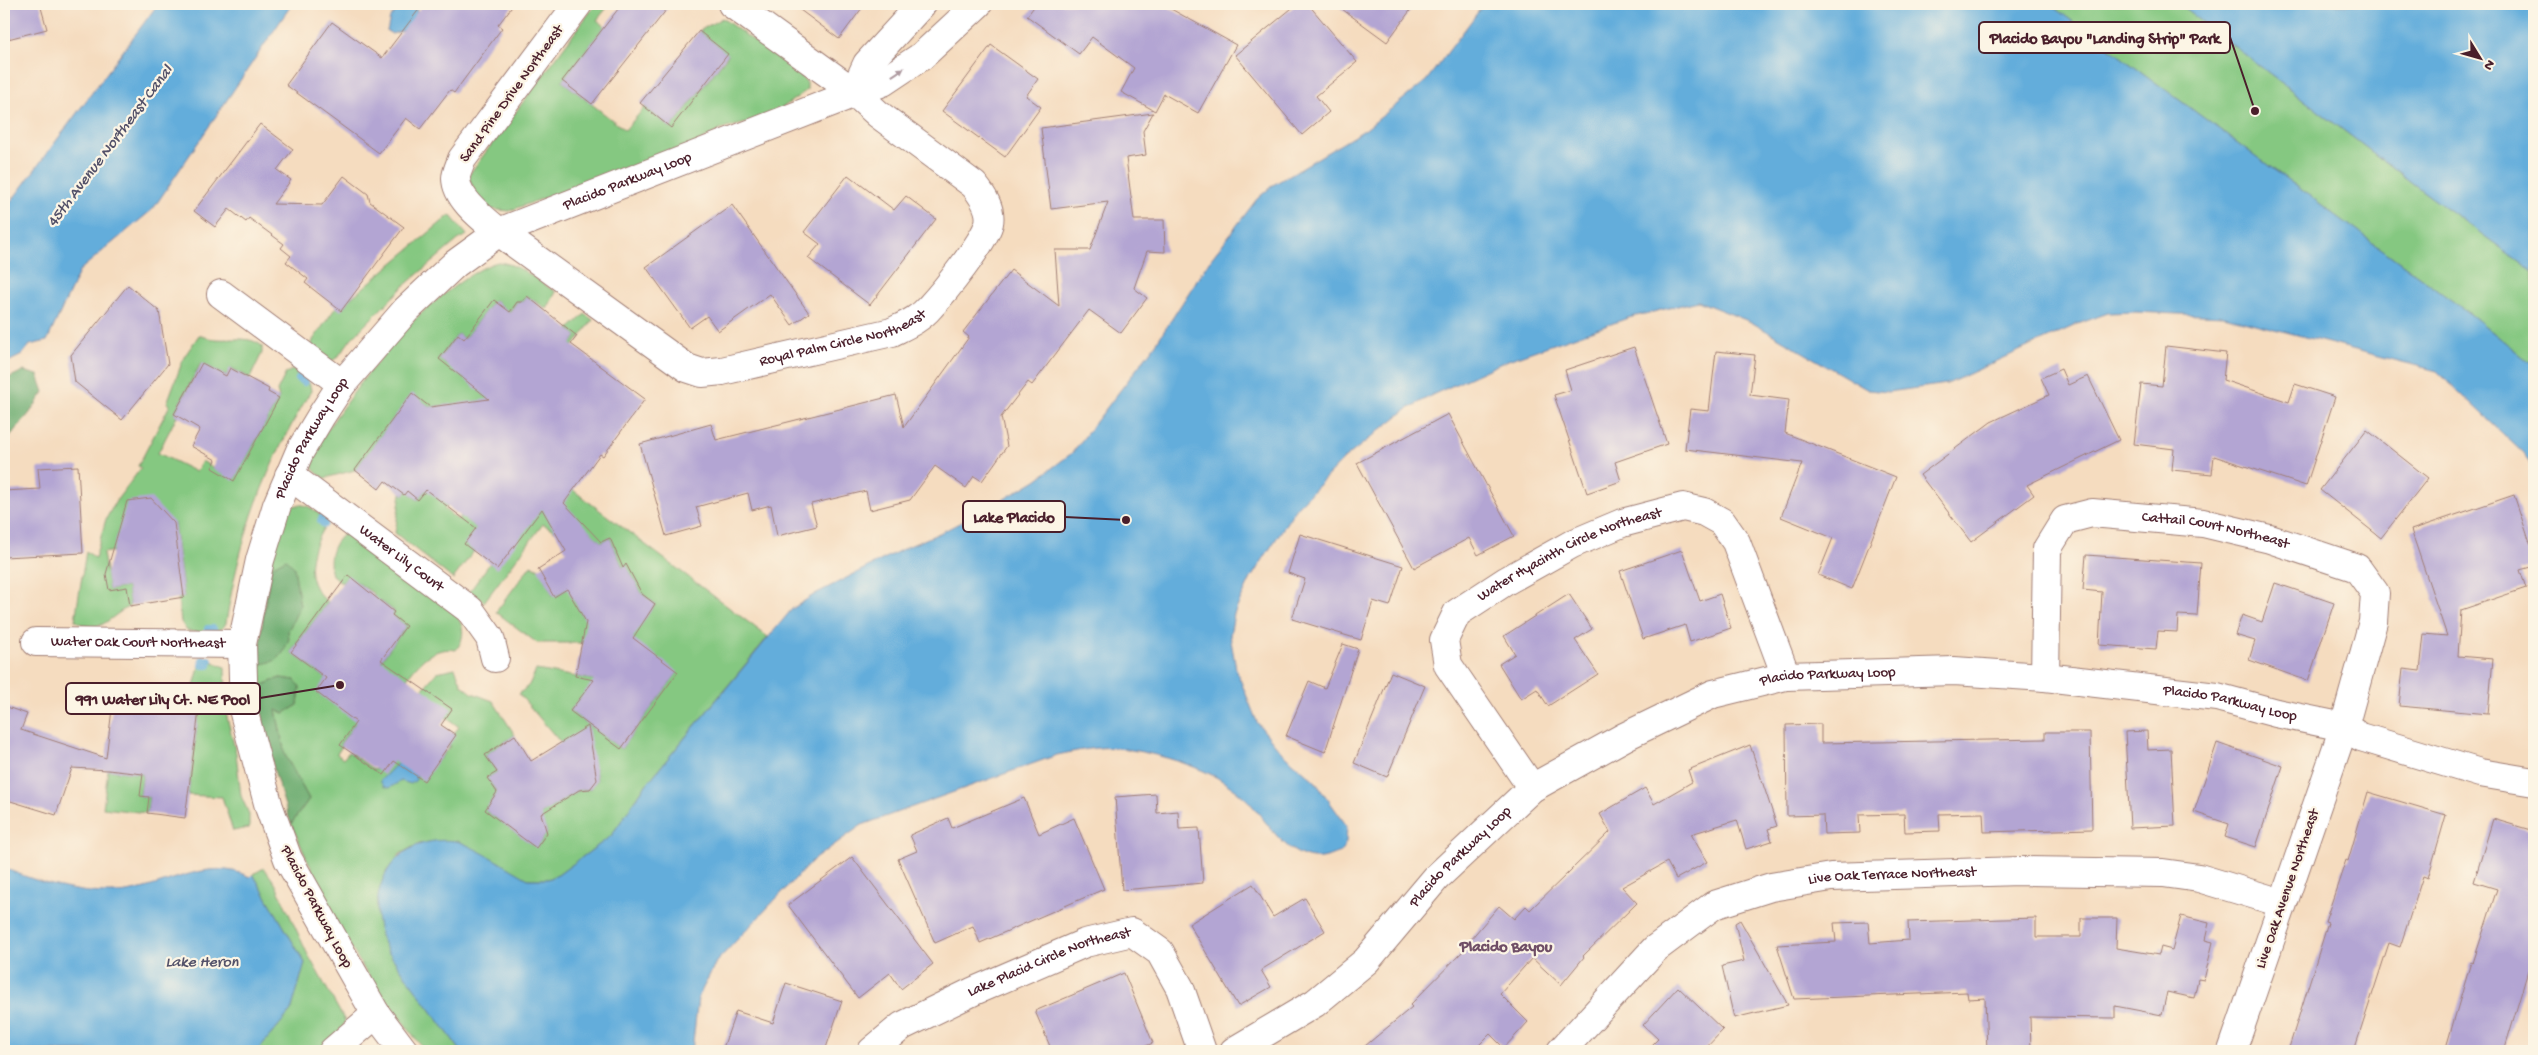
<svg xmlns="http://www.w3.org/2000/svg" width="2538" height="1055" font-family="'Gochi Hand',sans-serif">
  <rect width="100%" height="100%" fill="#fcf5e5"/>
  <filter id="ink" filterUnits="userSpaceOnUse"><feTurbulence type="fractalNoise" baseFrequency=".02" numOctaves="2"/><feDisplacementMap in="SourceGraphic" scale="10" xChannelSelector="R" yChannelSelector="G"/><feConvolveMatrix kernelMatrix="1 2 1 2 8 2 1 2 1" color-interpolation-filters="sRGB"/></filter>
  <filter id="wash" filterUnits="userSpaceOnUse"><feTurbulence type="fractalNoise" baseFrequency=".0096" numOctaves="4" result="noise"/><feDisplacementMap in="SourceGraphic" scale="20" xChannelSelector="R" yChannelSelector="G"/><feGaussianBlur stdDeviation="1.12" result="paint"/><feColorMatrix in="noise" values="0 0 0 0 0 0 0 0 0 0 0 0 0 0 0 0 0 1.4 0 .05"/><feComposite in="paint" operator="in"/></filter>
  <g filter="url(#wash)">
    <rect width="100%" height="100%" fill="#f5dcbf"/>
    <path fill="#85c881" stroke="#687456" d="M 596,4 L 610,4 L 597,20 L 605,26 L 562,81 L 625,130 L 645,107 L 671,128 L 728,55 L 699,31 L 722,18 L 801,75 L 807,83 L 807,90 L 768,118 L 722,129 L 676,155 L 593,180 L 509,211 L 489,209 L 479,201 L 468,176 Z
      M 2049,4 L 2179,4 L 2424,192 L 2534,272 L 2534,366 L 2474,317 Z
      M 450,215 L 467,235 L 458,240 L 405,285 L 351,339 L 338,357 L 330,362 L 311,349 L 313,340 L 336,307 L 341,310 L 351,298 Z
      M 498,262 C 520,264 538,281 556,292 L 547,309 L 527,296 L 522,302 L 517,302 L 509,312 L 494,300 L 464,339 L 458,334 L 439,359 L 514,417 L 577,336 L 569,329 L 585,314 L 593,320 L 504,438 L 768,637 L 645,786 L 611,836 L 558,875 L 548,879 L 528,879 L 458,841 L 418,844 L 400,854 L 386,872 L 377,904 L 380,935 L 388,952 L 461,1051 L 425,1051 L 369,977 L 339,928 L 291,824 L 309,799 L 285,755 L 276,710 L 284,713 L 298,705 L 300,687 L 295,680 L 280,678 L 260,686 C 259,640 265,549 288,510 C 303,497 315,511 328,521 C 311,546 299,580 328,602 L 291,652 L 326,678 L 343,657 L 349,657 L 369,677 L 406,626 L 392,615 L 394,611 L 379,600 L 374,606 L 369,602 L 374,594 L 348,576 L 342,583 L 332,575 C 327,558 332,543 345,533 L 455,614 C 465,626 465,638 456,650 C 433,646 418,662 406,680 L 399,675 L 383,697 L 378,693 L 340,744 L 342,746 L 337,754 L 343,759 L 349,752 L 374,770 L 379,769 L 395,747 L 405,745 C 413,751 414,760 422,767 L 433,767 L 450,746 L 448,741 L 459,727 L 443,715 L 446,711 L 430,701 L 426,706 L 420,702 L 426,695 L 421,691 L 437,672 L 455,668 L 462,685 L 472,693 L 493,701 L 515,735 L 485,755 L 497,772 L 488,778 L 498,795 L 494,796 L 486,811 L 533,845 L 538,845 L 547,833 L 545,827 L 533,819 L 579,790 L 590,789 L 597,780 L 595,768 L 561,743 L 519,694 L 529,685 L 536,670 L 601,681 L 600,689 L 590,703 L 581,697 L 570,711 L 621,749 L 677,673 L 636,641 L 627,653 L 582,643 L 537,643 L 496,612 L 531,565 L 539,569 L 554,597 L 571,586 L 573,591 L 570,594 L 589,626 L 609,613 L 613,625 L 630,616 L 642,623 L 655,604 L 642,594 L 626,565 L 623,568 L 610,538 L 601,542 L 570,511 L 555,531 L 543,524 L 484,602 L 470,591 L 490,563 L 493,565 L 507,548 L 509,549 L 550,494 L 527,477 L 534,467 L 498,441 L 484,457 L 481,456 L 446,502 L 448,504 L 444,509 L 458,520 L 461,516 L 482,532 L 470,548 L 474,551 L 453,579 L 395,533 L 401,493 L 404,495 L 407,491 L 418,500 L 453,454 L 456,455 L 477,427 L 447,405 L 430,407 L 412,394 L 355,470 L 325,478 C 320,475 312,471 312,465 C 309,443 393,341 411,323 C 429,305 475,267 498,262 Z
      M 199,335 C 220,345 246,332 262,346 L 262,353 L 250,378 L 231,368 L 226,376 L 201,363 L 174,414 L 177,416 L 158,453 L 196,472 L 202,461 L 234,480 L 279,398 L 277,391 L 286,373 L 294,369 C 304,375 310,379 311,391 C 265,467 240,535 226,623 C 219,638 201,632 187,631 L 181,622 L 178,599 L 184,597 L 174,523 L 121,550 L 103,553 L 109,590 L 127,587 L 130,606 C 108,617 99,638 75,620 L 86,551 L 95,558 L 106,519 L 116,501 L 141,468 L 138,466 L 170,405 L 167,403 L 184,357 Z
      M 201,660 L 209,660 L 225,667 L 226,713 L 236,753 L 241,796 L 249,814 L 249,828 L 233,831 L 222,797 L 188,795 L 200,703 L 190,701 Z
      M 108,770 L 143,774 L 140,796 L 149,797 L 147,813 L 103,808 Z
      M 264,868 L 275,883 L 307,953 L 345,1021 L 343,1027 L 322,1051 L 257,1051 L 291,1011 L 305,963 L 253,874 Z"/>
    <path fill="#6cac6f" stroke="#5b664d" d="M 23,371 L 38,375 L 44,392 L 29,414 L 4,443 L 4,380 Z
      M 286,559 L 294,567 L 300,606 L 288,631 L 289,639 L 283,653 L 274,661 L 259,665 L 261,634 L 271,567 Z
      M 280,678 L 295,680 L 300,687 L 298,705 L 284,713 L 276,710 L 285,755 L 309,799 L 291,824 C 276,778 261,735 260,686 Z"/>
    <path fill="#63addb" stroke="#566683" d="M 158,4 L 292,4 L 153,209 L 80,270 L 47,341 L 30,345 L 22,355 L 4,364 L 4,211 Z
      M 403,4 L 416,5 L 417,15 L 408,29 L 392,34 L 387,31 L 390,18 Z
      M 1484,4 L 2049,4 L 2474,317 L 2534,366 L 2534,468 L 2523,453 L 2437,371 L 2224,316 L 2135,312 L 2108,313 L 2078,324 L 1947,384 L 1888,392 L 1868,390 L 1751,322 L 1698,301 L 1628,318 L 1508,360 L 1432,395 L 1403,412 L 1345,458 L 1296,508 L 1251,578 L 1234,614 L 1230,635 L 1236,669 L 1257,722 L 1282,753 L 1314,780 L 1347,826 L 1346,842 L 1341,852 C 1335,854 1328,857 1322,858 C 1287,862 1268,821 1247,800 C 1239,792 1226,783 1216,777 C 1188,762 1150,752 1118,748 C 1097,746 1077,751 1057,755 L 862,825 L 813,860 L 716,962 L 698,998 L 692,1051 L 461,1051 L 388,952 C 359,898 389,833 456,841 C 466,842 516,872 528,879 L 548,879 L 558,875 L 611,836 L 645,786 L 792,609 L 815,594 L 907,547 L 942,532 L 996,504 L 1036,480 L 1072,453 L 1155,345 L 1208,263 L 1257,199 L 1273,185 L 1366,129 L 1426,81 Z
      M 2179,4 L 2534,4 L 2534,272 L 2424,192 Z
      M 399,763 L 416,773 L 416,780 L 411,784 L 401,781 L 389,788 L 384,787 L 380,781 C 382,779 396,764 399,763 Z
      M 4,868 C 40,883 76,894 116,893 C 162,891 205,854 250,877 L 253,874 L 305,963 L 291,1011 L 257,1051 L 4,1051 Z"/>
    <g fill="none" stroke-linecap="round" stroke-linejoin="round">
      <path stroke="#63addb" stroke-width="8" d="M 302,373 L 307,377 L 304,382 L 299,379 Z
        M 323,517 L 326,520 L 324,524 L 321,521 Z
        M 208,629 L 213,629 L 213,633 L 208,633 Z
        M 203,660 L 209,660 L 208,665 L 203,665 Z"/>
    </g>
    <g id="blocks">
      <path fill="#b3a5d3" d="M 4,4 L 40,4 L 47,29 L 4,40 Z
        M 423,4 L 514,4 L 498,25 L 502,28 L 454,93 L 450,90 L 420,129 L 406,118 L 379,153 L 286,85 L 332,22 L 382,58 Z
        M 622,4 L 671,4 L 592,104 L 562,81 Z
        M 792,4 L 865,4 L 839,39 Z
        M 1036,4 L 1162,4 L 1236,45 L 1198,113 L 1164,94 L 1155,111 L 1121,92 L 1134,68 L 1092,37 L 1079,54 L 1027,16 Z
        M 1297,4 L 1308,4 L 1357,62 L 1316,96 L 1329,112 L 1302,135 L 1235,55 Z
        M 1335,4 L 1415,4 L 1387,42 Z
        M 699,31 L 728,54 L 671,128 L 640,103 Z
        M 991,45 L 1038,79 L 1026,96 L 1041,107 L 1005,157 L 942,111 Z
        M 1153,113 L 1143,131 L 1146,155 L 1126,158 L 1134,220 L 1164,220 L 1165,252 L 1147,251 L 1134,288 L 1147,298 L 1121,333 L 1089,310 L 1032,385 L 1028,382 L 1001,417 L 1007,446 L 982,481 L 974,476 L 966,488 L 935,466 L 910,500 L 870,510 L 866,491 L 811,504 L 817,526 L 777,536 L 771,505 L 752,510 L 748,493 L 696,507 L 702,526 L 666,536 L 640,444 L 711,424 L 716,440 L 896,395 L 904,427 L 969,337 L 963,332 L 1011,270 L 1059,306 L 1055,250 L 1090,250 L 1108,202 L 1051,209 L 1041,128 Z
        M 260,124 L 293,149 L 277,170 L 291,180 L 273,204 L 322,205 L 344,176 L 368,194 L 370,202 L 404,227 L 341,311 L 305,283 L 308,279 L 286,262 L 291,256 L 281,248 L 284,244 L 249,218 L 246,222 L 229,209 L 215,227 L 194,211 Z
        M 848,175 L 894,210 L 906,196 L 936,219 L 870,305 L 808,258 L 820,244 L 804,232 Z
        M 732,205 L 809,313 L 792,325 L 770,294 L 718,331 L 707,316 L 690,328 L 646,267 Z
        M 128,285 L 159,311 L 168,364 L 122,420 L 75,382 L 71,355 Z
        M 527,296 L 577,336 L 571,344 L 645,399 L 603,456 L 600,454 L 564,503 L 601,542 L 610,538 L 623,568 L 626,564 L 642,594 L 655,604 L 633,638 L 678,672 L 621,749 L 570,711 L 594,680 L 575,676 L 586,622 L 567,589 L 554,597 L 538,569 L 566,551 L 542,509 L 497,569 L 464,544 L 476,528 L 426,490 L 418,500 L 407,491 L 404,495 L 385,481 L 379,489 L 355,470 L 412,393 L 430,407 L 489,399 L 439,359 L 458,334 L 464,339 L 494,300 L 510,312 L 517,302 L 522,302 Z
        M 2166,346 L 2226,353 L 2223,380 L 2289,402 L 2295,384 L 2335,397 L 2306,486 L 2214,456 L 2212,474 L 2172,470 L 2174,449 L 2134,444 L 2141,384 L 2162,386 Z
        M 1634,347 L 1667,444 L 1615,462 L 1621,481 L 1587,493 L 1554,395 L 1571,390 L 1565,370 Z
        M 1716,351 L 1755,355 L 1750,395 L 1789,400 L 1785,433 L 1896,477 L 1852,589 L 1818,575 L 1833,538 L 1781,517 L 1802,463 L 1685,449 L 1690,409 L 1709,411 Z
        M 202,363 L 226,376 L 230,368 L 269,389 L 268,392 L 279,398 L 234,481 L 212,468 L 216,460 L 191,446 L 200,429 L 174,414 Z
        M 2061,369 L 2068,385 L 2088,376 L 2119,440 L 2027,485 L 2034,495 L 1971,542 L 1920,475 L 1991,422 L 2049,395 L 2041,378 Z
        M 1448,414 L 1514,536 L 1478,555 L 1469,538 L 1414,568 L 1357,463 Z
        M 2367,430 L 2428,478 L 2381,538 L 2320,490 Z
        M 78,466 L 83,553 L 4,557 L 4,491 L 40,489 L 38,468 Z
        M 2514,495 L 2534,555 L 2534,566 L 2520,570 L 2526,588 L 2461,610 L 2458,656 L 2493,659 L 2488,714 L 2399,706 L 2403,669 L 2420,671 L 2424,634 L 2447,636 L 2411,530 Z
        M 151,498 L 174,523 L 184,597 L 130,606 L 127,587 L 109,590 L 106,574 L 127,501 Z
        M 1300,534 L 1403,566 L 1390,606 L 1373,601 L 1361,640 L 1292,619 L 1305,579 L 1288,573 Z
        M 1682,550 L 1700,601 L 1720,594 L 1731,628 L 1690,642 L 1685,625 L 1643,639 L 1620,571 Z
        M 2086,555 L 2201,563 L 2197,616 L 2178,615 L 2177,632 L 2158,631 L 2156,649 L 2099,645 L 2102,592 L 2083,590 Z
        M 348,575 L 394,612 L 392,615 L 406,626 L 381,660 L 452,709 L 441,725 L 456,735 L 424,781 L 394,761 L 384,775 L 340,745 L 356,722 L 316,692 L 326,678 L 291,652 Z
        M 2275,583 L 2334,603 L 2308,681 L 2249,660 L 2255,641 L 2235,635 L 2242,615 L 2262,622 Z
        M 1569,594 L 1592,629 L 1575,640 L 1598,674 L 1548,706 L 1537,689 L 1521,699 L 1499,664 L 1515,654 L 1504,636 Z
        M 1343,644 L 1358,649 L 1325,752 L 1286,736 L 1309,681 L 1325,688 Z
        M 1391,672 L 1425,686 L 1387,777 L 1354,763 Z
        M 144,698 L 200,703 L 185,818 L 147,813 L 149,797 L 140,796 L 143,774 L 108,770 L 72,768 L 56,815 L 4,799 L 4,706 L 27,714 L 21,730 L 106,758 L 113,701 L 142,702 Z
        M 1821,724 L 1821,743 L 2045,739 L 2045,732 L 2090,732 L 2092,829 L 1984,832 L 1983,813 L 1939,814 L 1940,831 L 1905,832 L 1904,814 L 1859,815 L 1860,833 L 1824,834 L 1823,815 L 1787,816 L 1786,725 Z
        M 588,726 L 597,780 L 590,789 L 579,790 L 541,814 L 547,833 L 536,848 L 485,810 L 497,792 L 487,778 L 497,772 L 485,755 L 515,735 L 531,761 Z
        M 2147,731 L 2148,750 L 2171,749 L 2175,826 L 2130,828 L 2125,732 Z
        M 2217,743 L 2283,766 L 2256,847 L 2225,837 L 2229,824 L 2194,812 Z
        M 1750,745 L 1777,826 L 1768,829 L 1772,841 L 1746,849 L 1737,820 L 1691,834 L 1707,862 L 1676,879 L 1667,862 L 1622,887 L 1637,903 L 1583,956 L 1584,957 L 1561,985 L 1532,958 L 1500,994 L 1528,1022 L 1504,1048 L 1490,1034 L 1473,1051 L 1359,1051 L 1412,1007 L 1410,1005 L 1466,948 L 1464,947 L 1499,906 L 1514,919 L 1526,906 L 1530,910 L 1610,832 L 1600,814 L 1645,788 L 1654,804 L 1692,782 L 1688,770 Z
        M 2368,792 L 2446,815 L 2428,878 L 2423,876 L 2400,947 L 2389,943 L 2354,1051 L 2288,1051 L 2328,923 L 2325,922 L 2346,860 L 2348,861 Z
        M 1156,794 L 1157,813 L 1178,811 L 1179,829 L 1199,828 L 1203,883 L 1122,890 L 1115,797 Z
        M 1024,798 L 1039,834 L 1074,818 L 1104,889 L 980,943 L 973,926 L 935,943 L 898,859 L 917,851 L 910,835 L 948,818 L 952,828 Z
        M 2493,819 L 2534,831 L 2534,957 L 2530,971 L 2528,971 L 2504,1051 L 2445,1051 L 2471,962 L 2473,963 L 2497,889 L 2474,882 Z
        M 852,857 L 933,964 L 901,989 L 890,973 L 858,998 L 788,905 Z
        M 1253,884 L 1273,917 L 1305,898 L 1325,931 L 1261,970 L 1271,987 L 1238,1006 L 1189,924 Z
        M 2181,916 L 2209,923 L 2205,940 L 2213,942 L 2204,980 L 2198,979 L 2194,998 L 2167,992 L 2162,1015 L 2115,1006 L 2115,1018 L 2030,1017 L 2031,1051 L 1987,1051 L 1985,998 L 1968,999 L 1967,992 L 1794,999 L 1777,945 L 1836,942 L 1834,923 L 1868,922 L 1870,943 L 1909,940 L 1908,922 L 2036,918 L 2036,937 L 2081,937 L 2081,918 L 2117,918 L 2116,948 L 2159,955 L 2161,947 L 2172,950 Z
        M 1740,920 L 1788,1005 L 1734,1018 L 1722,966 L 1744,961 L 1735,923 Z
        M 1124,973 L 1153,1043 L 1134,1051 L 1052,1051 L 1035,1011 Z
        M 786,983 L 842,1001 L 825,1051 L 722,1051 L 736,1011 L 773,1023 Z
        M 1678,987 L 1723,1030 L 1703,1051 L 1646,1051 L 1658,1039 L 1643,1025 Z"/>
    </g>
  </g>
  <g filter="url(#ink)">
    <use href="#blocks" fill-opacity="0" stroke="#a07e75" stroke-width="1"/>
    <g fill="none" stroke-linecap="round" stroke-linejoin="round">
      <g stroke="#a07e75" stroke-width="30">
        <g id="minor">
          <path id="s1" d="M 578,4 L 462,159 C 460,165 456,173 456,178 C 456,199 485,220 499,232 L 687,368 L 702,373 L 722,371 L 892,332 C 906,325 920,319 930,307 C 944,292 985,241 989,223 C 992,209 982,195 974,185 L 878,114 L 854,92 L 732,4"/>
          <path d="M 854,92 L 867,64 L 922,4"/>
          <path d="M 221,294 L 342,384"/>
          <path id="s2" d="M 289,475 L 470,610 L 490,638 L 495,658"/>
          <path id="s3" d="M 36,642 L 242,644"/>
          <path id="s4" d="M 2045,677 L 2047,549 L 2065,520 L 2092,513 L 2203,523 L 2270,539 L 2357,568 L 2375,593 L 2373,622 L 2344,727 L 2232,1051"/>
          <path id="s5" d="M 1532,788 L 1448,665 L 1444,640 L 1457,613 L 1506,581 L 1572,544 L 1622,523 L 1683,507 L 1704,512 L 1722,522 L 1736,542 L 1786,676"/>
          <path d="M 333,1051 L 376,1014"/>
          <path id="s6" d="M 404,1051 L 376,1014 L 288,859 L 269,807 L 244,713 L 242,644 L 260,560 L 277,505 L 300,451 L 321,416 L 342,384 L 406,310 L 455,264 L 499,232 L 883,82 L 922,56 L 978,4"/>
          <path id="s7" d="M 872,1051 L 902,1026 L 974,991 L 1085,943 L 1132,932 L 1160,952 L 1180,988 L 1202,1051"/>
          <path id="s8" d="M 1234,1051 L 1315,1003 L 1366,961 L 1436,878 L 1532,788 L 1626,736 L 1713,694 L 1786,676 L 1954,671 L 2045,677 L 2217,697 L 2276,713 L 2344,727 L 2361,737 L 2480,773 L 2534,782"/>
          <path id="s9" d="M 1561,1051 L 1655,949 L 1714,905 L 1771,887 L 1831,877 L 2019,871 L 2163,873 L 2199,878 L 2282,903"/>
        </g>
      </g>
      <use href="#minor" stroke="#fff" stroke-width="28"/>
    </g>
    <defs><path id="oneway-solid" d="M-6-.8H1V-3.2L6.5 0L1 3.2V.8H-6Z" transform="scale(1.25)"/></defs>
    <use fill="#ae9aa0" href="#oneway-solid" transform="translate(898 72) rotate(-34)"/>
  </g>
  <g text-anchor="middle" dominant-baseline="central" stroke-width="4.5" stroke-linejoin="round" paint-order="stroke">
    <g font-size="15" fill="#4a1f2b" stroke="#fcf5e5">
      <text transform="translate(512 94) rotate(-54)">Sand Pine Drive Northeast</text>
      <text stroke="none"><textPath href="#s6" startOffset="1085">Placido Parkway Loop</textPath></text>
      <text stroke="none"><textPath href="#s1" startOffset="678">Royal Palm Circle Northeast</textPath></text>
      <text stroke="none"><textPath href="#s6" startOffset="665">Placido Parkway Loop</textPath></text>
      <text stroke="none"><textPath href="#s4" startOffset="315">Cattail Court Northeast</textPath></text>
      <text stroke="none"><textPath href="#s5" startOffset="332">Water Hyacinth Circle Northeast</textPath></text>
      <text stroke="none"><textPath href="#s2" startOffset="140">Water Lily Court</textPath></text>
      <text stroke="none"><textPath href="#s3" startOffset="102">Water Oak Court Northeast</textPath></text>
      <text stroke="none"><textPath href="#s8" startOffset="721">Placido Parkway Loop</textPath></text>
      <text stroke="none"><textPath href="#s8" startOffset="1126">Placido Parkway Loop</textPath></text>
      <text stroke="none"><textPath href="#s8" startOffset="301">Placido Parkway Loop</textPath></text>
      <text stroke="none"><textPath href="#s9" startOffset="394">Live Oak Terrace Northeast</textPath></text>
      <text transform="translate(2288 889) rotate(-71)">Live Oak Avenue Northeast</text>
      <text transform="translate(316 907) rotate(62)">Placido Parkway Loop</text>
      <text stroke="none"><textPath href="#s7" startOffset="200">Lake Placid Circle Northeast</textPath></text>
    </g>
    <g font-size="16" font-style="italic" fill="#535169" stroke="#fcf5e5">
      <text transform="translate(111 147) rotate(-53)">45th Avenue Northeast Canal</text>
      <text x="202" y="963">Lake Heron</text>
    </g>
    <g font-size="16" font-weight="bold" fill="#6f4e66" stroke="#fcf5e5">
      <text x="1506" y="948">Placido Bayou</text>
    </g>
  </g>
  <path fill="none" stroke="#4a1f2b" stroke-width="2" d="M2255 111L2230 37M1126 520L1065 517M340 685L260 698"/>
  <g fill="#4a1f2b" stroke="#fcf5e5" stroke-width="2">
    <circle cx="2255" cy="111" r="5"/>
    <circle cx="1126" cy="520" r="5"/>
    <circle cx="340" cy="685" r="5"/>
  </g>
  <g fill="#fcf5e5" stroke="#4a1f2b" stroke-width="2">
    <rect x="1979" y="22" width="251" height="31" rx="5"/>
    <rect x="963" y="501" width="102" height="31" rx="5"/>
    <rect x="66" y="683" width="194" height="31" rx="5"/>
  </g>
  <g font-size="16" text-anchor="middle" font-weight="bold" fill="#4a1f2b">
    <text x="2105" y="43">Placido Bayou "Landing Strip" Park</text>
    <text x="1014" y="522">Lake Placido</text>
    <text x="163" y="704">991 Water Lily Ct. NE Pool</text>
  </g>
  <rect width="2538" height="1055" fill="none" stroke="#fcf5e5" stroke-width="20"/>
  <g transform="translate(2480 58) rotate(127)" stroke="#fcf5e5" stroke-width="4" paint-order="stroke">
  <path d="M0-4L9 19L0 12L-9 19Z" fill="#4a1f2b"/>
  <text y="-8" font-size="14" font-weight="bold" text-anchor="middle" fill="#4a1f2b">N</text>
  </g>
</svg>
